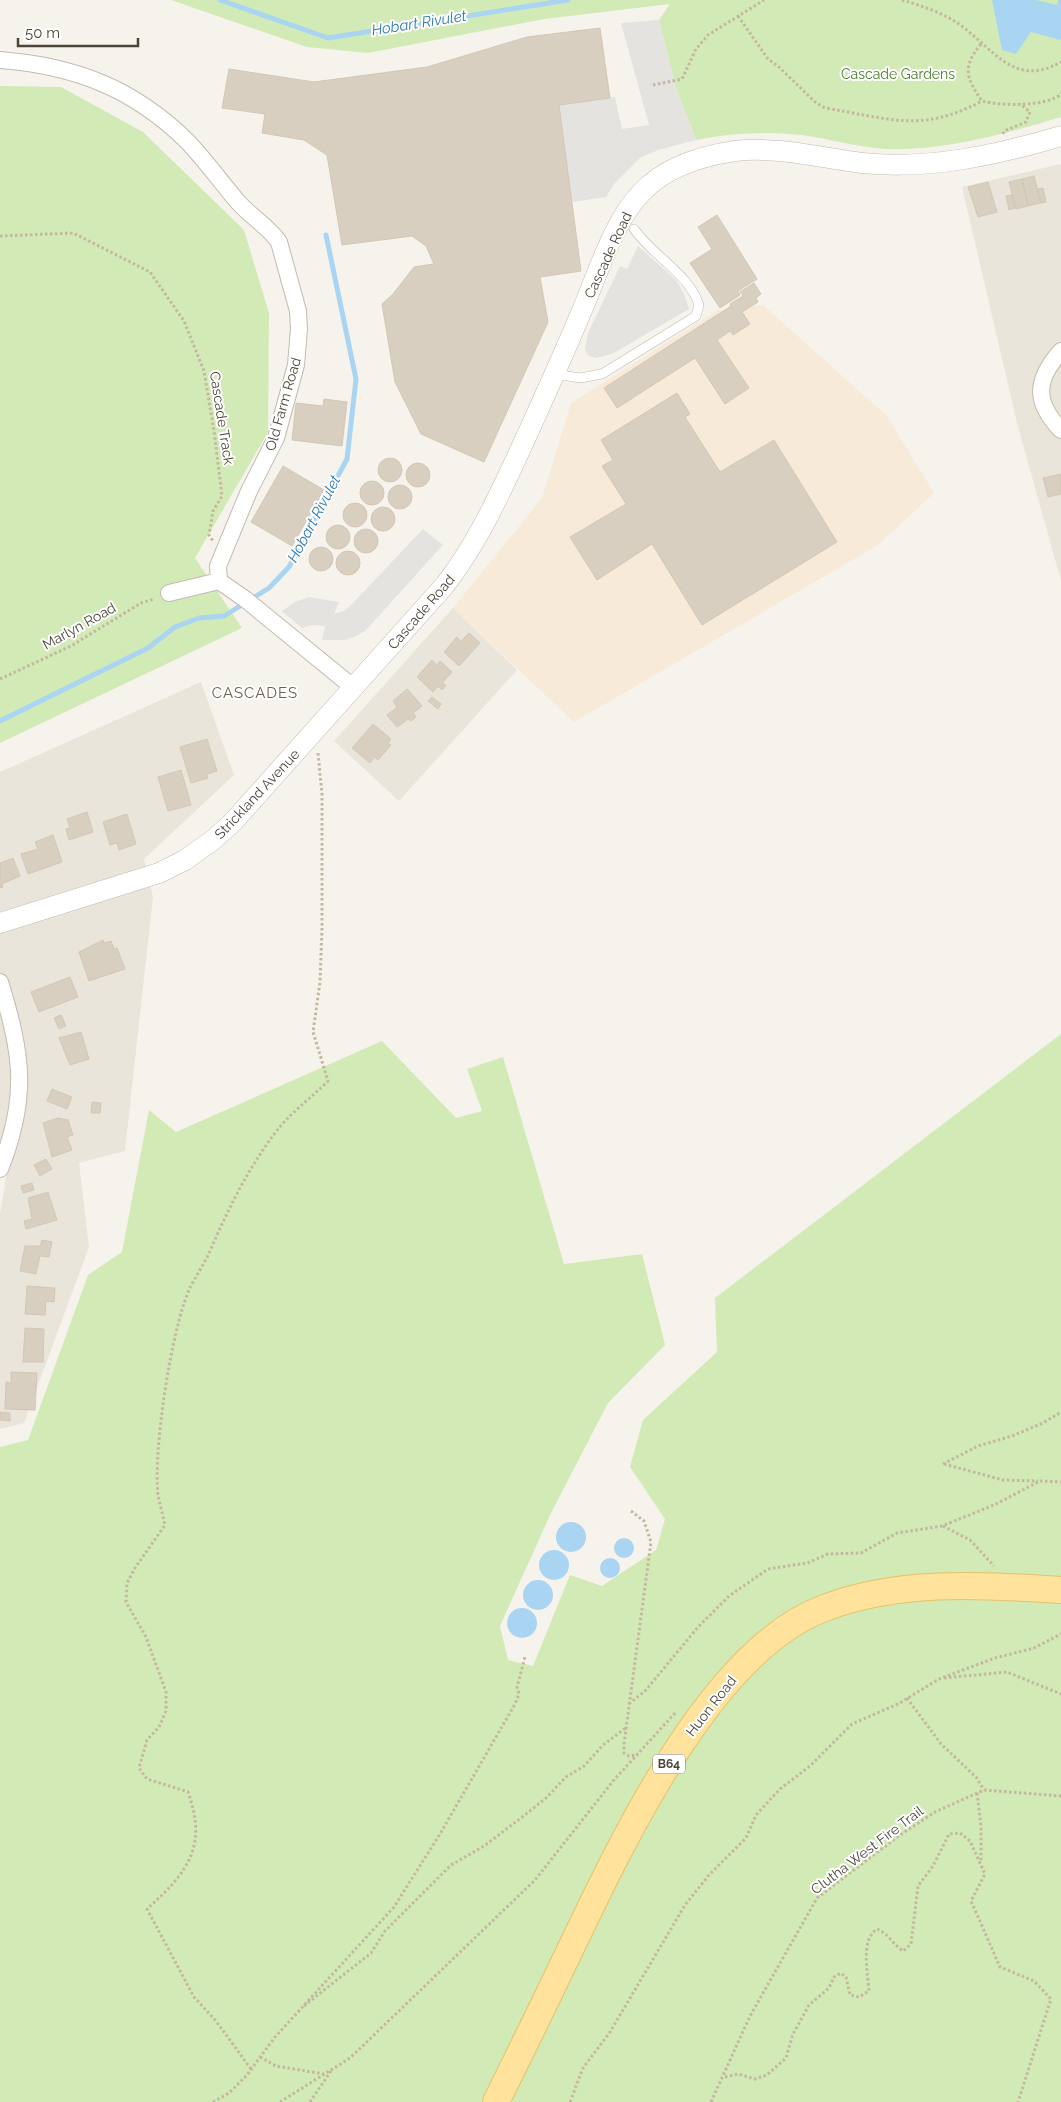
<svg xmlns="http://www.w3.org/2000/svg" width="1061" height="2102" font-family="Raleway,sans-serif">
  <rect width="100%" height="100%" fill="#f6f3ec"/>
  <path fill="#eae5da" d="M 1061,164 L 1061,581 L 1017,423 L 962,187 Z
    M 453,608 L 517,670 L 399,801 L 334,741 Z
    M 201,682 L 234,775 L 144,859 L 153,897 L 125,1151 L 79,1163 L 89,1247 L 24,1423 L 0,1429 L 0,1214 L 7,1172 L 0,1173 L 0,772 Z"/>
  <path fill="#f7ead8" d="M 763,305 L 887,416 L 934,493 L 878,545 L 574,722 L 453,608 L 542,498 L 571,403 L 718,310 Z"/>
  <path fill="#d2eab5" d="M 171,0 L 1061,0 L 1061,117 C 1005,134 944,151 885,149 C 857,147 830,139 802,135 C 766,131 731,133 696,140 L 675,85 L 659,20 L 670,4 L 544,19 L 368,53 L 307,47 Z
    M 0,86 L 61,87 L 143,132 L 244,230 L 269,313 L 268,432 L 195,558 L 242,628 L 0,743 Z
    M 1061,1034 L 1061,2102 L 0,2102 L 0,1447 L 28,1440 L 88,1275 L 122,1252 L 149,1110 L 176,1132 L 382,1041 L 456,1118 L 482,1111 L 467,1069 L 503,1057 L 564,1264 L 642,1254 L 665,1345 L 608,1403 L 551,1513 L 500,1626 L 508,1660 L 533,1666 L 570,1575 L 602,1586 L 656,1550 L 665,1519 L 630,1467 L 643,1420 L 717,1352 L 715,1298 Z"/>
  <path fill="#e5e3e0" d="M 659,20 L 675,85 L 696,140 L 658,150 L 640,158 L 614,184 L 606,197 L 572,202 L 559,105 L 615,97 L 622,129 L 649,125 L 621,23 Z
    M 638,246 L 676,280 L 684,294 L 689,309 L 612,354 L 596,358 L 589,356 L 585,350 L 588,333 L 620,266 L 627,269 Z
    M 423,529 L 443,545 L 365,631 L 356,636 L 345,640 L 322,640 L 325,626 L 313,625 L 302,628 L 282,611 L 295,602 L 309,597 L 339,602 L 334,614 L 344,611 L 352,604 Z"/>
  <path fill="#a9d4f2" d="M 992,0 L 1036,0 L 1057,5 L 1058,0 L 1061,0 L 1061,40 L 1031,32 L 1016,54 L 1002,50 Z
    M556 1537a15 15 0 1 1 30 0a15 15 0 1 1-30 0Z
    M614 1548a10 10 0 1 1 20 0a10 10 0 1 1-20 0Z
    M539 1565a15 15 0 1 1 30 0a15 15 0 1 1-30 0Z
    M600 1568a10 10 0 1 1 20 0a10 10 0 1 1-20 0Z
    M523 1595a15 15 0 1 1 30 0a15 15 0 1 1-30 0Z
    M507 1623a15 15 0 1 1 30 0a15 15 0 1 1-30 0Z"/>
  <g fill="none" stroke-linecap="round" stroke-linejoin="round">
    <path stroke="#a9d4f2" stroke-width="5" d="M 220,0 L 328,38 L 568,0
      M 0,721 L 148,648 L 175,627 L 199,618 L 224,616 L 269,588 L 289,567 L 347,459 L 356,379 L 326,235"/>
  </g>
  <path fill="#d8cfc1" stroke="#d3c7b4" d="M 600,28 L 610,98 L 559,105 L 581,271 L 540,277 L 548,322 L 484,462 L 421,434 L 395,382 L 382,304 L 393,294 L 414,267 L 434,264 L 426,246 L 412,236 L 342,245 L 327,155 L 304,140 L 262,133 L 265,114 L 222,108 L 229,69 L 314,82 L 427,67 L 527,37 Z
    M 1034,176 L 1041,203 L 1028,206 L 1022,179 Z
    M 1022,179 L 1028,206 L 1016,209 L 1009,182 Z
    M 988,182 L 997,212 L 978,217 L 968,187 Z
    M 1043,188 L 1046,202 L 1041,203 L 1037,189 Z
    M 1012,195 L 1015,208 L 1009,210 L 1006,196 Z
    M 717,215 L 757,279 L 738,291 L 740,295 L 720,308 L 690,263 L 712,249 L 698,227 Z
    M 754,283 L 761,294 L 756,298 L 758,302 L 742,312 L 750,324 L 733,335 L 730,331 L 717,340 L 749,388 L 725,404 L 695,358 L 617,408 L 604,388 L 731,306 L 730,304 L 743,296 L 740,292 Z
    M 677,393 L 690,414 L 685,417 L 720,472 L 774,440 L 837,542 L 702,625 L 652,544 L 597,580 L 570,537 L 626,504 L 602,466 L 613,460 L 601,440 Z
    M 324,399 L 347,402 L 342,446 L 292,440 L 296,403 L 323,406 Z
    M378 470a12 12 0 1 1 24 0a12 12 0 1 1-24 0Z
    M406 475a12 12 0 1 1 24 0a12 12 0 1 1-24 0Z
    M 283,466 L 324,490 L 292,546 L 251,522 Z
    M 1061,474 L 1061,494 L 1048,497 L 1043,478 Z
    M360 493a12 12 0 1 1 24 0a12 12 0 1 1-24 0Z
    M388 497a12 12 0 1 1 24 0a12 12 0 1 1-24 0Z
    M343 515a12 12 0 1 1 24 0a12 12 0 1 1-24 0Z
    M371 519a12 12 0 1 1 24 0a12 12 0 1 1-24 0Z
    M326 537a12 12 0 1 1 24 0a12 12 0 1 1-24 0Z
    M354 541a12 12 0 1 1 24 0a12 12 0 1 1-24 0Z
    M309 559a12 12 0 1 1 24 0a12 12 0 1 1-24 0Z
    M336 563a12 12 0 1 1 24 0a12 12 0 1 1-24 0Z
    M 469,633 L 480,643 L 459,666 L 444,652 L 457,637 L 461,641 Z
    M 432,660 L 437,665 L 440,661 L 452,672 L 442,683 L 446,685 L 442,690 L 438,686 L 433,692 L 417,677 Z
    M 407,689 L 422,706 L 413,713 L 416,717 L 411,721 L 408,719 L 397,727 L 387,715 L 397,707 L 393,701 Z
    M 432,697 L 441,704 L 438,709 L 428,701 Z
    M 373,724 L 391,739 L 388,743 L 391,745 L 378,760 L 375,757 L 370,763 L 352,748 Z
    M 207,739 L 217,771 L 207,774 L 208,778 L 191,783 L 180,747 Z
    M 181,770 L 191,805 L 168,811 L 158,777 Z
    M 87,812 L 93,832 L 69,840 L 66,829 L 70,828 L 67,819 Z
    M 127,814 L 136,844 L 119,850 L 117,843 L 110,845 L 103,822 Z
    M 53,835 L 62,862 L 28,874 L 21,854 L 38,849 L 35,842 Z
    M 13,858 L 20,876 L 2,884 L 3,887 L 0,888 L 0,863 Z
    M 103,940 L 104,943 L 111,941 L 114,949 L 117,948 L 125,969 L 89,981 L 79,952 Z
    M 70,977 L 78,997 L 39,1012 L 31,992 Z
    M 61,1015 L 66,1026 L 59,1029 L 54,1018 Z
    M 81,1032 L 89,1059 L 70,1065 L 59,1038 Z
    M 52,1089 L 72,1097 L 67,1109 L 47,1101 Z
    M 92,1102 L 101,1103 L 100,1113 L 91,1113 Z
    M 58,1118 L 68,1120 L 73,1135 L 67,1137 L 72,1150 L 52,1157 L 43,1123 Z
    M 46,1159 L 52,1169 L 40,1176 L 34,1165 Z
    M 32,1183 L 34,1190 L 23,1193 L 21,1186 Z
    M 48,1192 L 57,1220 L 26,1229 L 24,1221 L 32,1219 L 28,1198 Z
    M 42,1240 L 52,1242 L 49,1257 L 40,1256 L 36,1274 L 20,1271 L 25,1246 L 40,1246 Z
    M 27,1286 L 55,1288 L 54,1302 L 46,1301 L 45,1315 L 25,1314 Z
    M 25,1328 L 44,1329 L 43,1362 L 23,1362 Z
    M 11,1372 L 37,1373 L 35,1410 L 5,1409 L 6,1382 L 11,1383 Z
    M 0,1412 L 10,1413 L 10,1421 L 0,1420 Z"/>
  <g fill="none" stroke-linecap="round" stroke-linejoin="round">
    <g stroke="#c2bbae" stroke-width="10">
      <path id="service" d="M 555,374 L 580,378 L 602,374 L 696,316 L 699,305 C 690,275 653,256 634,229"/>
    </g>
    <g stroke="#c2bbae" stroke-width="18">
      <path id="minor" d="M 0,60 C 75,66 133,88 187,141 C 205,160 221,182 238,202 C 250,216 269,227 279,242 L 298,311 L 299,329 L 296,365 L 276,438 L 249,491 L 218,566 L 219,581 L 245,599 L 354,688
        M 1061,351 C 1035,380 1034,402 1061,430
        M 169,593 L 219,581
        M 0,982 C 22,1054 29,1096 0,1169"/>
    </g>
    <g stroke="#c2bbae" stroke-width="21">
      <path id="tertiary" d="M 0,923 L 159,873 L 185,860 L 213,840 L 232,823 L 445,585 C 475,546 495,504 516,459 C 538,411 560,363 580,315 C 597,277 612,223 641,193 C 665,167 701,156 735,151 C 778,146 820,158 862,163 C 929,170 997,155 1061,136"/>
    </g>
    <g stroke="#e6c16a" stroke-width="28">
      <path id="primary" d="M 496,2102 C 520,2053 545,2003 568,1954 C 619,1849 708,1653 822,1609 C 897,1579 982,1585 1061,1590"/>
    </g>
    <path stroke="#c4b79f" stroke-width="3" stroke-dasharray="2.5 2.5" stroke-linecap="butt" d="M 902,0 C 922,6 943,13 959,24 C 993,48 1014,89 1061,62
      M 738,16 L 768,59 L 779,67 L 815,102 L 825,108 C 889,118 920,134 982,101
      M 981,44 C 962,67 966,78 982,101 C 1000,106 1046,107 1061,94
      M 653,85 L 682,79 L 696,49 L 708,35 L 764,0
      M 1003,134 L 1004,131 L 1026,122 L 1030,112 L 1020,104
      M 0,236 L 73,233 L 150,272 L 184,321 L 204,371 L 214,431 L 222,496 L 213,511 L 209,535 L 213,541
      M 0,679 L 71,646 L 141,603 L 154,599
      M 943,1464 L 978,1446 L 1012,1436 L 1043,1423 L 1061,1412
      M 944,1464 L 1003,1480 L 1038,1481
      M 631,1511 L 644,1521 L 651,1542 L 624,1744 L 624,1753 L 629,1756 L 636,1755
      M 943,1526 L 970,1540 L 994,1566
      M 944,1678 L 1007,1672 L 1061,1694
      M 907,1698 L 941,1744 L 976,1777 L 984,1790
      M 629,1704 L 646,1690 L 698,1627 L 729,1596 L 768,1569 L 807,1563 L 828,1554 L 861,1553 L 897,1533 L 942,1526 L 994,1505 L 1040,1481 L 1061,1482
      M 977,1793 L 981,1826 L 981,1861
      M 304,2006 L 371,1953 L 385,1931 L 451,1865 L 484,1846 L 521,1818 L 546,1798 L 566,1777 L 584,1766 L 603,1745 L 627,1727
      M 260,2057 L 276,2066 L 324,2074
      M 251,2069 L 216,2021 L 194,1997 L 147,1909 C 187,1873 208,1847 188,1792 L 147,1779 L 139,1768 L 147,1740 L 159,1727 L 166,1711 L 166,1692 L 146,1637 L 126,1602 L 127,1583 L 135,1568 L 165,1525 C 163,1515 160,1505 158,1495 C 153,1451 171,1331 189,1290 C 196,1275 206,1262 212,1246 C 229,1208 247,1171 272,1137 C 287,1115 309,1100 328,1081 L 313,1032 L 320,982 L 322,928 L 322,794 L 318,753
      M 725,2077 L 738,2074 L 755,2079 L 767,2075 L 786,2058 L 793,2034 L 809,2005 L 829,1988 L 834,1977 L 841,1973 L 846,1977 L 850,1995 L 859,1997 L 869,1991 C 868,1973 860,1940 877,1929 C 886,1932 894,1945 903,1951 L 911,1944 L 918,1886 L 933,1866 L 949,1834 L 960,1833 L 970,1841 L 985,1874 L 971,1901 L 1000,1967 L 1034,1981 L 1051,1999 L 1018,2102
      M 213,2102 L 229,2093 L 247,2075 L 275,2037 L 394,1907 L 440,1834 L 515,1704 L 519,1694 L 517,1687 L 525,1657
      M 280,2102 L 350,2058 L 535,1880 L 613,1781 L 676,1712
      M 310,2102 L 331,2071
      M 570,2102 L 583,2068 L 610,2032 L 685,1905 L 709,1875 L 746,1838 L 756,1815 L 780,1789 L 810,1766 L 852,1724 L 898,1704 L 939,1679 L 995,1658 L 1034,1648 L 1061,1634
      M 711,2102 L 750,2016 L 817,1898 L 900,1835 L 935,1812 L 984,1790 L 1061,1796"/>
    <use href="#service" stroke="#fff" stroke-width="9"/>
    <use href="#minor" stroke="#fff" stroke-width="16"/>
    <use href="#tertiary" stroke="#fff" stroke-width="20"/>
    <use href="#primary" stroke="#ffe39c" stroke-width="26"/>
  </g>
  <g text-anchor="middle" dominant-baseline="central" stroke-width="4" stroke-linejoin="round" paint-order="stroke">
    <rect fill="#fff" stroke="#817c74" stroke-width="1" x="653" y="1754.5" width="32" height="19" rx="4"/>
    <g font-size="12" font-weight="bold" fill="#4b4439">
      <text x="669" y="1764">B64</text>
    </g>
    <g font-size="14" fill="#4a7f2a" stroke="#fff">
      <text x="898" y="74">Cascade Gardens</text>
    </g>
    <g font-size="14" fill="#4b4439" stroke="#fff">
      <text transform="translate(608 255) rotate(-65)">Cascade Road</text>
      <text transform="translate(283 404) rotate(-74)">Old Farm Road</text>
      <text transform="translate(222 418) rotate(81)">Cascade Track</text>
      <text transform="translate(421 612) rotate(-49)">Cascade Road</text>
      <text transform="translate(79 626) rotate(-29)">Marlyn Road</text>
      <text transform="translate(257 794) rotate(-47)">Strickland Avenue</text>
      <text transform="translate(711 1706) rotate(-52)">Huon Road</text>
      <text transform="translate(867 1850) rotate(-37)">Clutha West Fire Trail</text>
    </g>
    <g font-size="15" font-style="italic" fill="#2e7ab2" stroke="#fff">
      <text transform="translate(419 23) rotate(-9)">Hobart Rivulet</text>
      <text transform="translate(314 519) rotate(-62)">Hobart Rivulet</text>
    </g>
    <g font-size="15" letter-spacing="1" fill="#6e6250" stroke="#fff">
      <text x="255" y="693">CASCADES</text>
    </g>
  </g>
  <path d="M18 38v8h120v-8" fill="none" stroke="#4b4439" stroke-width="2.5"/>
  <text x="25" y="38" font-size="15" fill="#4b4439" stroke="#ffffff" stroke-width="4" paint-order="stroke">50 m</text>
</svg>
